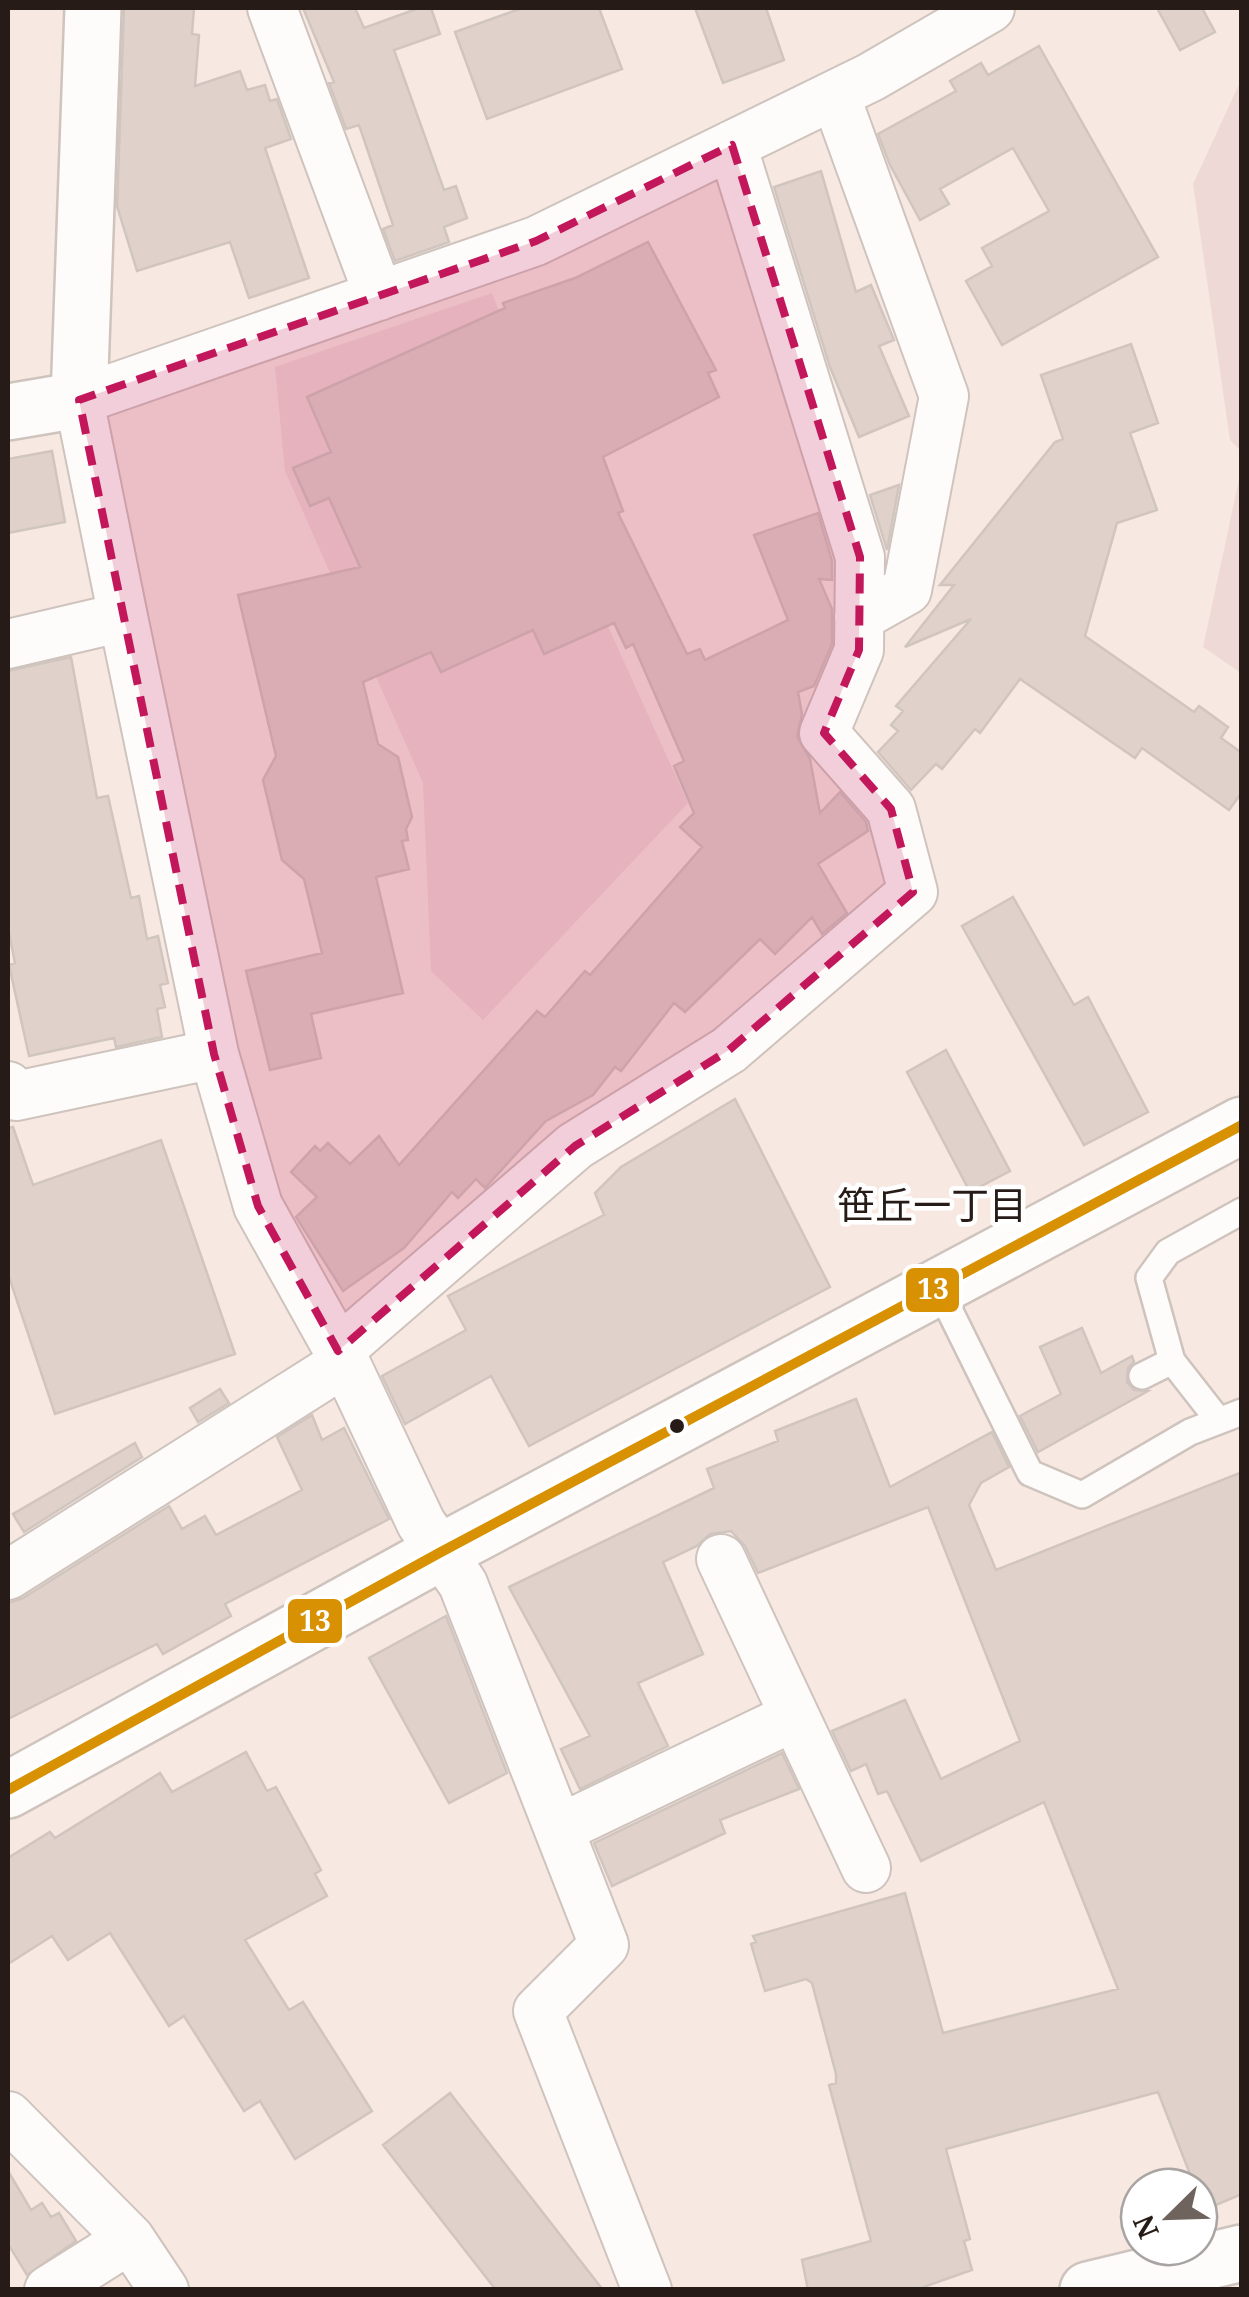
<svg xmlns="http://www.w3.org/2000/svg" width="1249" height="2297" font-family="'Noto Serif','Noto Sans JP',serif">
  <rect width="100%" height="100%" fill="#f7e9e2"/>
  <path fill="#eed9d6" d="M 1241,80 L 1241,451 L 1230,440 L 1193,184 Z
    M 492,293 L 582,529 L 568,538 L 688,803 L 483,1020 L 431,971 L 423,783 L 285,471 L 275,367 Z
    M 1241,470 L 1242,673 L 1241,673 L 1203,647 Z"/>
  <path fill="#e0d2cb" stroke="#d1c5bf" stroke-width="2.5" d="M 124,8 L 194,8 L 192,34 L 199,35 L 195,86 L 240,71 L 247,90 L 265,85 L 270,101 L 277,99 L 291,139 L 265,148 L 309,278 L 249,298 L 230,242 L 137,271 L 117,206 Z
    M 303,8 L 355,8 L 364,28 L 419,8 L 431,8 L 440,34 L 394,50 L 444,190 L 456,186 L 467,218 L 444,227 L 449,242 L 395,261 L 383,229 L 393,225 L 359,125 L 346,129 L 329,83 L 334,82 Z
    M 522,8 L 599,8 L 622,69 L 487,119 L 455,32 Z
    M 695,8 L 766,8 L 784,60 L 723,83 Z
    M 1157,8 L 1202,8 L 1215,32 L 1180,50 Z
    M 1039,46 L 1158,257 L 1002,345 L 966,281 L 992,266 L 982,248 L 1049,211 L 1013,148 L 940,189 L 949,204 L 920,220 L 890,165 L 878,134 L 956,91 L 950,81 L 981,63 L 988,75 Z
    M 821,171 L 856,292 L 871,285 L 894,340 L 879,346 L 909,416 L 859,437 L 830,367 L 774,187 Z
    M 648,242 L 716,370 L 708,373 L 719,397 L 603,457 L 623,511 L 618,513 L 687,654 L 700,649 L 705,660 L 788,620 L 754,535 L 818,513 L 832,561 L 832,580 L 819,579 L 832,609 L 832,644 L 814,686 L 798,692 L 802,714 L 797,736 L 810,759 L 820,813 L 840,792 L 866,822 L 868,831 L 818,864 L 847,913 L 822,934 L 812,917 L 775,954 L 760,939 L 685,1012 L 674,1003 L 621,1071 L 615,1067 L 593,1095 L 546,1121 L 485,1188 L 476,1179 L 458,1198 L 452,1192 L 404,1248 L 343,1291 L 296,1217 L 317,1197 L 291,1172 L 315,1146 L 320,1151 L 328,1143 L 350,1164 L 379,1136 L 399,1165 L 537,1011 L 545,1017 L 585,971 L 590,975 L 702,847 L 680,827 L 694,813 L 674,766 L 684,761 L 633,644 L 626,648 L 614,623 L 544,654 L 533,630 L 441,672 L 431,652 L 363,682 L 378,744 L 398,757 L 412,817 L 406,829 L 408,840 L 402,841 L 409,869 L 376,877 L 403,993 L 311,1014 L 321,1058 L 270,1070 L 246,971 L 322,953 L 304,879 L 282,860 L 263,780 L 276,756 L 238,595 L 360,567 L 329,498 L 310,506 L 293,468 L 331,452 L 307,397 L 505,308 L 503,303 L 575,278 Z
    M 1131,344 L 1158,423 L 1130,433 L 1157,510 L 1117,523 L 1085,636 L 1194,712 L 1199,706 L 1228,727 L 1221,738 L 1242,753 L 1242,792 L 1229,810 L 1142,748 L 1135,758 L 1020,679 L 980,733 L 975,729 L 942,769 L 936,764 L 911,790 L 878,752 L 898,731 L 891,725 L 903,711 L 896,706 L 971,619 L 905,647 L 954,585 L 940,585 L 1055,442 L 1063,439 L 1041,375 Z
    M 52,451 L 65,522 L 8,533 L 8,459 Z
    M 899,485 L 887,550 L 870,495 Z
    M 71,657 L 97,798 L 108,796 L 131,898 L 139,896 L 147,939 L 158,936 L 168,983 L 160,985 L 165,1007 L 157,1009 L 162,1037 L 116,1047 L 114,1038 L 29,1056 L 9,965 L 15,963 L 8,928 L 8,671 Z
    M 1013,897 L 1074,1005 L 1088,997 L 1148,1112 L 1084,1145 L 962,926 Z
    M 946,1050 L 1010,1171 L 970,1192 L 907,1072 Z
    M 735,1099 L 830,1287 L 529,1446 L 491,1376 L 405,1424 L 382,1376 L 466,1330 L 448,1296 L 604,1215 L 595,1193 L 621,1167 Z
    M 13,1127 L 33,1185 L 161,1140 L 235,1354 L 55,1414 L 8,1274 L 8,1128 Z
    M 1082,1328 L 1101,1373 L 1132,1356 L 1134,1362 L 1128,1368 L 1127,1382 L 1134,1390 L 1148,1391 L 1038,1452 L 1020,1416 L 1061,1394 L 1040,1347 Z
    M 220,1389 L 229,1403 L 198,1422 L 190,1408 Z
    M 856,1399 L 890,1487 L 992,1432 L 1009,1467 L 981,1483 L 969,1505 L 996,1570 L 1242,1472 L 1242,2194 L 1204,2210 L 1158,2092 L 946,2149 L 970,2239 L 964,2241 L 972,2270 L 915,2290 L 808,2290 L 802,2260 L 871,2241 L 829,2085 L 836,2083 L 836,2074 L 812,1983 L 806,1979 L 765,1991 L 751,1944 L 756,1942 L 753,1936 L 905,1893 L 943,2033 L 1118,1989 L 1044,1802 L 921,1861 L 887,1791 L 878,1794 L 866,1764 L 851,1771 L 832,1731 L 905,1700 L 941,1779 L 1020,1741 L 928,1507 L 758,1573 L 745,1546 L 731,1531 L 710,1534 L 697,1546 L 663,1562 L 703,1654 L 638,1683 L 668,1746 L 580,1789 L 561,1749 L 590,1736 L 509,1587 L 714,1488 L 707,1469 L 778,1441 L 775,1431 Z
    M 312,1415 L 322,1440 L 344,1428 L 389,1519 L 225,1604 L 231,1616 L 163,1654 L 157,1644 L 8,1719 L 8,1603 L 23,1598 L 169,1506 L 182,1529 L 205,1516 L 216,1535 L 302,1490 L 277,1437 Z
    M 135,1443 L 142,1457 L 24,1532 L 13,1514 Z
    M 446,1616 L 507,1773 L 449,1803 L 369,1658 Z
    M 246,1752 L 267,1791 L 276,1787 L 321,1870 L 315,1874 L 327,1896 L 245,1940 L 289,2010 L 303,2002 L 372,2111 L 295,2159 L 260,2101 L 244,2111 L 184,2016 L 169,2026 L 110,1933 L 68,1960 L 52,1936 L 8,1964 L 8,1858 L 50,1832 L 55,1838 L 160,1773 L 172,1792 Z
    M 782,1753 L 799,1789 L 720,1820 L 725,1833 L 612,1886 L 594,1843 Z
    M 450,2093 L 603,2290 L 496,2290 L 414,2185 L 383,2145 Z
    M 8,2171 L 31,2210 L 42,2203 L 51,2217 L 59,2213 L 76,2241 L 27,2275 L 8,2244 Z"/>
  <g fill="none" stroke-linecap="round" stroke-linejoin="round">
    <g stroke="#cfc3bd" stroke-width="30">
      <path id="lane" d="M 937,1285 L 1030,1473 L 1082,1495 L 1190,1432 L 1242,1412
        M 1172,1361 L 1149,1278 L 1168,1252 L 1242,1211
        M 1142,1376 L 1172,1361 L 1219,1421"/>
    </g>
    <g stroke="#cfc3bd" stroke-width="52">
      <path id="street" d="M 272,8 L 379,296
        M 835,95 L 944,396 L 907,590 L 859,617
        M 123,617 L 214,1054 L 258,1206 L 345,1362 L 421,1523 L 463,1584 L 604,1945 L 538,2011 L 647,2290
        M 8,644 L 123,617 L 79,400 L 536,241 L 871,77 L 990,8
        M 8,1086 L 16,1096 L 214,1054
        M 338,1351 L 575,1146 L 729,1050 L 913,892 L 891,809 L 824,733 L 859,650 L 860,557 L 732,145
        M 721,1559 L 866,1868
        M 8,1575 L 345,1362
        M 559,1829 L 793,1717
        M 8,2116 L 130,2239 L 164,2290
        M 49,2290 L 130,2239"/>
    </g>
    <g stroke="#cfc3bd" stroke-width="60">
      <path id="secondary" d="M 8,412 L 79,400 L 93,8
        M 8,1790 L 441,1552 L 1242,1125
        M 1088,2290 L 1242,2253"/>
    </g>
    <use href="#lane" stroke="#fefcfb" stroke-width="25"/>
    <use href="#street" stroke="#fefcfb" stroke-width="48"/>
    <use href="#secondary" stroke="#fefcfb" stroke-width="55"/>
    <g stroke="#fff" stroke-width="18">
      <path id="bus-1" d="M 8,1790 L 441,1552 L 1242,1125"/>
    </g>
    <use href="#bus-1" stroke="#d89103" stroke-width="10"/>
  </g>
  <path fill="#c2185b" fill-opacity="0.2" stroke="#c2185b" stroke-width="8" stroke-dasharray="20 12" stroke-linejoin="round" d="M 732,145 L 860,557 L 859,650 L 824,733 L 891,809 L 913,892 L 729,1050 L 575,1146 L 338,1351 L 258,1206 L 214,1054 L 79,400 L 536,241 Z"/>
  <circle fill="#261b16" stroke="#fff" stroke-width="4" cx="677" cy="1426" r="9"/>
  <g text-anchor="middle" dominant-baseline="central" stroke-width="9" stroke-linejoin="round" paint-order="stroke">
    <g font-size="38" fill="#261b16" stroke="#fff">
      <text x="932" y="1204">笹丘一丁目</text>
    </g>
  </g>
  <g stroke="#fff" stroke-width="4">
    <rect x="904" y="1266" width="57" height="48" rx="10" fill="#d89103"/>
    <rect x="286" y="1597" width="58" height="48" rx="10" fill="#d89103"/>
  </g>
  <g font-size="28" text-anchor="middle" font-weight="bold" fill="#fff">
    <text x="933" y="1299">13</text>
    <text x="315" y="1631">13</text>
  </g>
  <rect width="1249" height="2297" fill="none" stroke="#261b16" stroke-width="20"/>
  <g transform="translate(1169 2217) rotate(247)"><circle r="48" fill="#ffffff" stroke="#a8a4a2" stroke-width="2.5"/>
  <path d="M0-8L18 38L0 25L-18 38Z" fill="#6f635d"/>
  <text y="-15" font-size="28" font-weight="bold" text-anchor="middle" fill="#261b16">N</text>
  </g>
</svg>
